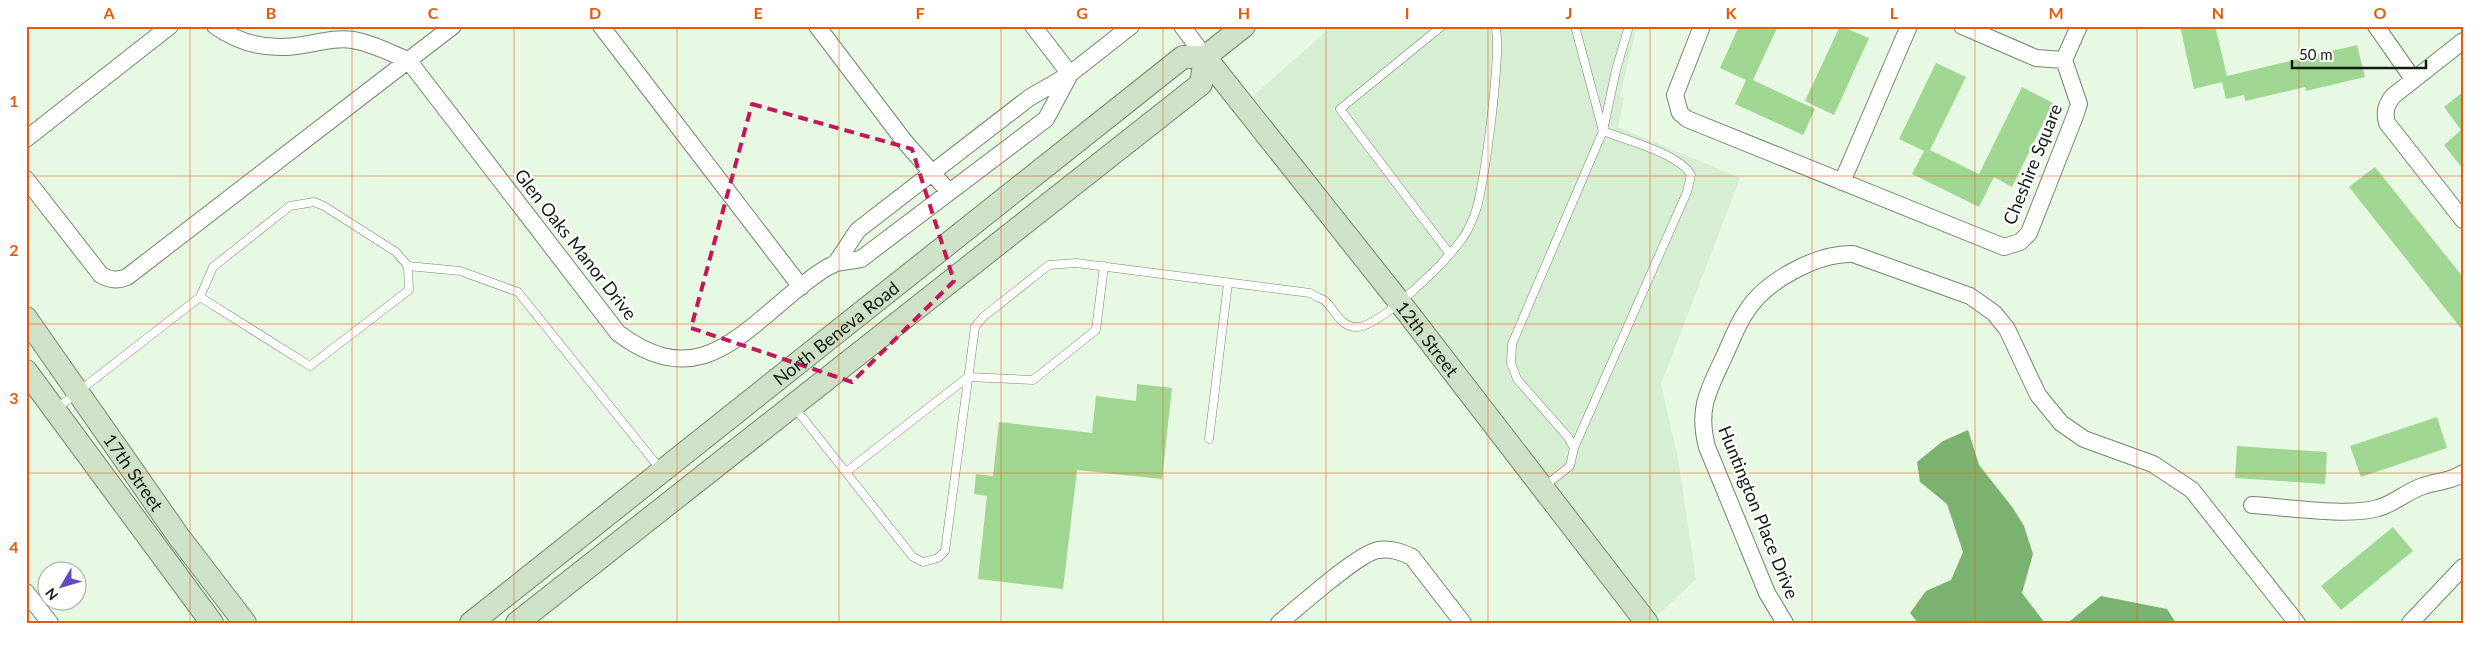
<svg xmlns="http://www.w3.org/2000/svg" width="2489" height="649" font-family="Lato,sans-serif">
  <rect width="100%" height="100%" fill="#e7f9e2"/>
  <path fill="#d6eed1" d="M 1332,26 L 1637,26 L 1620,96 L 1624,98 L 1618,127 L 1740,178 L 1661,384 L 1678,459 L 1696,579 L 1656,617 L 1252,97 Z"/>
  <path fill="#7cb26f" d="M 1968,430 L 1979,465 L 2013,508 L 2024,526 L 2033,554 L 2022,593 L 2045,623 L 2070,621 L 2101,596 L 2167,609 L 2176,623 L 1918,623 L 1910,613 L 1926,591 L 1951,580 L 1963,552 L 1947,504 L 1920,482 L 1917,462 L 1943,441 Z"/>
  <path fill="#9fd792" d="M 1739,26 L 1778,26 L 1753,80 L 1815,109 L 1803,135 L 1735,104 L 1746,80 L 1720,68 Z
    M 1840,26 L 1869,38 L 1834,115 L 1805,101 Z
    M 2180,26 L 2215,26 L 2227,76 L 2357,45 L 2365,77 L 2306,91 L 2305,87 L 2245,101 L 2244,95 L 2226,99 L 2222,82 L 2194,89 Z
    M 1936,63 L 1966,77 L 1930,150 L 1979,174 L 2022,87 L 2053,103 L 2012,187 L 1994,177 L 1979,207 L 1912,174 L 1924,151 L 1899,139 Z
    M 2463,92 L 2463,169 L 2444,145 L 2461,130 L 2444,107 Z
    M 2375,167 L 2463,277 L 2463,331 L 2349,187 Z
    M 1137,384 L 1172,388 L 1162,479 L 1077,470 L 1063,589 L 978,579 L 987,496 L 974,494 L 976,474 L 993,476 L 999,422 L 1092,433 L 1096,396 L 1136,401 Z
    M 2437,417 L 2447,448 L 2361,477 L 2350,446 Z
    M 2237,446 L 2327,452 L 2325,484 L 2235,478 Z
    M 2393,527 L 2413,551 L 2341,610 L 2321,586 Z"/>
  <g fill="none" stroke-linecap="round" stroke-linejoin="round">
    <g stroke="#758671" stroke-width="9">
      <path id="lane" d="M 1442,26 L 1340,109 L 1449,253
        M 408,266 L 460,271 L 518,292 L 661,470
        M 795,408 L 913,557 L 923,562 L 938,558 L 945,551 L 975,327 L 983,317 L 1049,265 L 1076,263 L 1310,293 C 1315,296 1320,298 1324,300 C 1336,310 1340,328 1358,327 C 1382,325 1444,263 1459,243 C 1466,235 1471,224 1475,213 C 1484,192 1503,45 1495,26
        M 56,409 L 200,297 L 213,267 L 290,206 L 314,202 L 324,206 L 396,252 L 408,266 L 409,290 L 310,366 L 200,297
        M 1209,439 L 1228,283
        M 1574,448 L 1568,437 L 1517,379 L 1511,363 L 1512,344 L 1603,131 L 1575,26
        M 846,472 L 968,377 L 1033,380 L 1096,330 L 1104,266
        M 1545,486 L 1570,466 L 1574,448 L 1687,192 L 1691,175 C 1680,154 1626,140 1603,131 L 1616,70 L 1629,26"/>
    </g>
    <g stroke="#758671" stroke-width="18">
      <path id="street" d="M 215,26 C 239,43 266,50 296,46 C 315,44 333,37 353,40 C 372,43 390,53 408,60 L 618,333 C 695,391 736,339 796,290 C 808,281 820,270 834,264 C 842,261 852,261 861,259 L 1046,119 L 1070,74
        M 601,26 L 801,287
        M 817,26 L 905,142 L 949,192
        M 1033,26 L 1070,74
        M 1182,26 L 1205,57
        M 1702,26 L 1675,95 L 1680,113 L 1687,119 L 2004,247 L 2020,242 L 2029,233 L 2075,116 L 2079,104 L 2064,60 L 2079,26
        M 1962,26 L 2036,58 L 2064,60
        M 2376,26 L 2413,79
        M 2463,41 L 2393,96 C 2386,105 2384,112 2387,123 L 2463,220
        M 26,139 L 170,26
        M 26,179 L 101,275 C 110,280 117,281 127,277 L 453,26
        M 1842,182 L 1909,26
        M 836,263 L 858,230 L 1029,98 L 1070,74 L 1131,26
        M 2252,505 C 2285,507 2349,517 2378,508 C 2394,504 2407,491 2423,486 C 2436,481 2451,482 2463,473
        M 26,592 L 50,623
        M 1279,623 C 1299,607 1357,554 1378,550 C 1391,548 1401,552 1412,557 L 1463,623
        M 1785,623 L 1767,593 L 1707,447 C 1697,409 1708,391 1724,357 C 1731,342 1737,325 1746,312 C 1765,281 1817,253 1853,254 L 1970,296 L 1994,313 L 2007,329 L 2038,395 L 2061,423 L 2084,439 L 2153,464 L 2192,490 L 2297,623
        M 2410,623 L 2463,567"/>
    </g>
    <g stroke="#758671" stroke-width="24">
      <g id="secondary">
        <path id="s1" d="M 1205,57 L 1401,304 L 1647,623"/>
        <path id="s2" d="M 26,318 L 179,537 L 245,623"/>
        <path d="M 26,371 L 212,623"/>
        <path id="s3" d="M 471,623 L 1183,57 L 1205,57 L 1244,26"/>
        <path d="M 517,623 L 1201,84 L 1205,57"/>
      </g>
    </g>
    <use href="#lane" stroke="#fff" stroke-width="8"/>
    <use href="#street" stroke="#fff" stroke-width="16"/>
    <use href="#secondary" stroke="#cee2c8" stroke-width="22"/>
  </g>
  <path fill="none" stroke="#c2185b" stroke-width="4" stroke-dasharray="10 6" stroke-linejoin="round" d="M 752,104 L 912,149 L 954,281 L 852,382 L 691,328 Z"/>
  <path fill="none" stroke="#e8590c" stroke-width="1" stroke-opacity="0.55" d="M 190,26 L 190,623M 352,26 L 352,623M 514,26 L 514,623M 677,26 L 677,623M 839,26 L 839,623M 1001,26 L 1001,623M 1163,26 L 1163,623M 1326,26 L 1326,623M 1488,26 L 1488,623M 1650,26 L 1650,623M 1812,26 L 1812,623M 1975,26 L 1975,623M 2137,26 L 2137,623M 2299,26 L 2299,623M 26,176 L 2463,176M 26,324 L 2463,324M 26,473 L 2463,473"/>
  <g text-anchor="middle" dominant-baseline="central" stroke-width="5" stroke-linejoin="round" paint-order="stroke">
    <g font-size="18" fill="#151b13" stroke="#fff">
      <text transform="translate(2032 164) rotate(-68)">Cheshire Square</text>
      <text transform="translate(576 244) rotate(52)">Glen Oaks Manor Drive</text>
      <text stroke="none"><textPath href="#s3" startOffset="466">North Beneva Road</textPath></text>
      <text stroke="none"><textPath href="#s1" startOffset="359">12th Street</textPath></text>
      <text stroke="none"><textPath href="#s2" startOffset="188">17th Street</textPath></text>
      <text transform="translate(1759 512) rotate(68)">Huntington Place Drive</text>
    </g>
  </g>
  <rect width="2489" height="649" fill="none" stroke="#ffffff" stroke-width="55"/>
  <g transform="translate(62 586) rotate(232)"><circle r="24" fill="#ffffff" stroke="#a1a4a1"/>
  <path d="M0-4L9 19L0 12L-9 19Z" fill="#6648c1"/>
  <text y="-8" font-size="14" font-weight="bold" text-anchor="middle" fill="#151b13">N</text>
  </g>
  <path d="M2292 60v8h134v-8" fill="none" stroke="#151b13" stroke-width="2.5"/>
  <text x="2299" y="60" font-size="15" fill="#151b13" stroke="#ffffff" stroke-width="4" paint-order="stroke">50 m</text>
  <rect x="28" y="28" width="2434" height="594" fill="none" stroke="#e8590c" stroke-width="2"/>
  <g font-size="16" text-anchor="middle" font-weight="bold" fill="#e8590c">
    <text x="109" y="19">A</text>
    <text x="271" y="19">B</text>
    <text x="433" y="19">C</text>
    <text x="595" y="19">D</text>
    <text x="758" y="19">E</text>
    <text x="920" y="19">F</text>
    <text x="1082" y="19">G</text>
    <text x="1244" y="19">H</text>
    <text x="1407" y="19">I</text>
    <text x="1569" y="19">J</text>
    <text x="1731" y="19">K</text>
    <text x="1894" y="19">L</text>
    <text x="2056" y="19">M</text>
    <text x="2218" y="19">N</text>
    <text x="2380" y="19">O</text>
    <text x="14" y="107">1</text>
    <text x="14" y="256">2</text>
    <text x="14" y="404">3</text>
    <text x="14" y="553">4</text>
  </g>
</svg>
